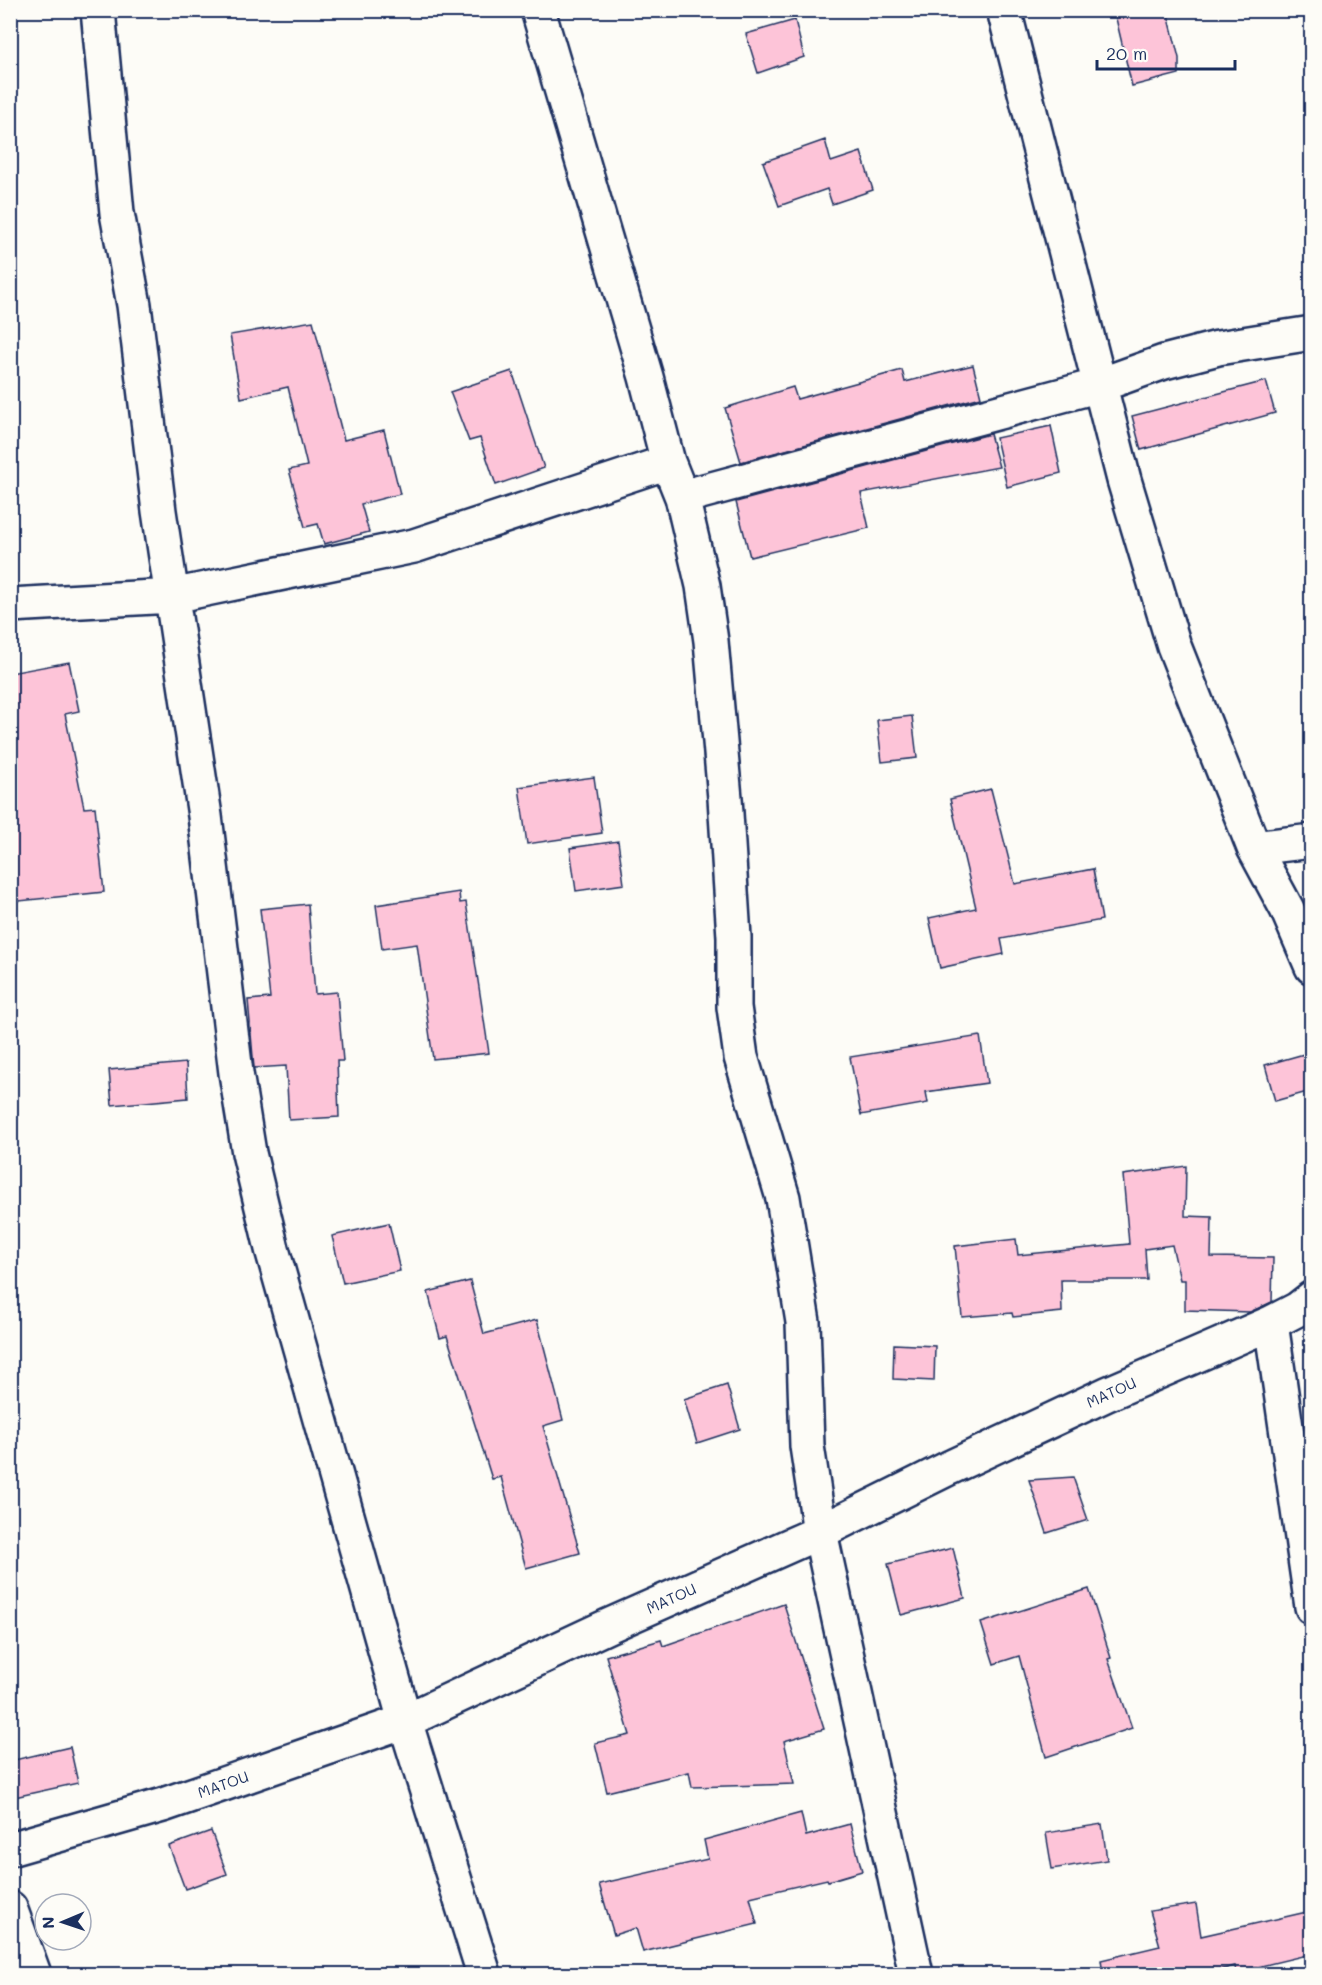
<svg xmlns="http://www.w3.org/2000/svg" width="1322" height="1985" font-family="Mali,sans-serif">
  <rect width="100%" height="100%" fill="#fdfcf7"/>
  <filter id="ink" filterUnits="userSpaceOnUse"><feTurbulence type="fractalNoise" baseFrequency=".0167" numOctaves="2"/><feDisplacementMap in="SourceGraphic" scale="12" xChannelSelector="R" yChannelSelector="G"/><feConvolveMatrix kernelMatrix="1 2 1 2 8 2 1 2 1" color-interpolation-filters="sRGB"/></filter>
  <g filter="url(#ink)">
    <path fill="#fdc4d8" stroke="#1b2f5e" stroke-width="1.5" d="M 1114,10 L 1167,10 L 1179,58 L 1179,74 L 1132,86 Z
      M 795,20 L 804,57 L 758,73 L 746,34 Z
      M 825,140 L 831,162 L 861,152 L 873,190 L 832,204 L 827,189 L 779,206 L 763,162 Z
      M 313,321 L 344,440 L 384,430 L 400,494 L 361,504 L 369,532 L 324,544 L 318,524 L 305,527 L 289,470 L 307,466 L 288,387 L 241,398 L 230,335 Z
      M 973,365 L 981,397 L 741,462 L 725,408 L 793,387 L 797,399 L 902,370 L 905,382 Z
      M 512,371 L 544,468 L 496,485 L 480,438 L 469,441 L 450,392 Z
      M 1266,381 L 1275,413 L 1141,450 L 1132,416 Z
      M 1051,426 L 1061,473 L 1007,487 L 996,438 Z
      M 990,434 L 999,467 L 861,493 L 869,528 L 750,557 L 736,502 Z
      M 69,662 L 79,711 L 65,714 L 84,808 L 95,807 L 104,892 L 10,902 L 10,673 Z
      M 912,716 L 917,758 L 882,762 L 877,720 Z
      M 594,777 L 602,833 L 527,844 L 519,787 Z
      M 991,789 L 1015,884 L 1093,869 L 1102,920 L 1001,939 L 1004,954 L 940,968 L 929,918 L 976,908 L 950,799 Z
      M 618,841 L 624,884 L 576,891 L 570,848 Z
      M 459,892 L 460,903 L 466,902 L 489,1053 L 433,1059 L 417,944 L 382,949 L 376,905 Z
      M 308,904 L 315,994 L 337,992 L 343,1061 L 337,1061 L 339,1117 L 289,1120 L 286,1066 L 254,1068 L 248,1000 L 270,998 L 260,909 Z
      M 980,1036 L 987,1083 L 926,1092 L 928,1103 L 861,1115 L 850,1057 Z
      M 1304,1054 L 1311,1081 L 1311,1091 L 1275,1101 L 1265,1065 Z
      M 186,1063 L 188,1098 L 112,1105 L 109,1070 Z
      M 1186,1166 L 1185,1216 L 1212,1217 L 1211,1257 L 1273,1258 L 1272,1302 L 1250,1312 L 1185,1310 L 1185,1280 L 1180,1280 L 1172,1245 L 1145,1249 L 1147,1280 L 1061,1280 L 1062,1312 L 1013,1317 L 1012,1313 L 962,1317 L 955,1246 L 1016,1239 L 1018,1255 L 1129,1244 L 1123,1175 Z
      M 389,1223 L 400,1271 L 343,1283 L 332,1236 Z
      M 470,1281 L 484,1334 L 537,1320 L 563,1420 L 543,1426 L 580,1553 L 526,1568 L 501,1477 L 492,1479 L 447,1336 L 440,1338 L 428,1292 Z
      M 894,1344 L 935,1346 L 934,1381 L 893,1379 Z
      M 727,1385 L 740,1429 L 697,1443 L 684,1399 Z
      M 1073,1477 L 1088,1520 L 1047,1533 L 1029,1480 Z
      M 953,1548 L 965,1598 L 901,1615 L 888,1564 Z
      M 1089,1589 L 1111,1658 L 1108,1659 L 1132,1728 L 1046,1757 L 1019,1656 L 994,1664 L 981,1623 Z
      M 784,1604 L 824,1729 L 784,1741 L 794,1784 L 692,1787 L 689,1772 L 607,1792 L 595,1743 L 630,1735 L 606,1656 L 661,1640 L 663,1646 Z
      M 70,1747 L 78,1783 L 10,1798 L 10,1761 Z
      M 801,1813 L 806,1836 L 850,1824 L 862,1871 L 828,1881 L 827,1879 L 750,1897 L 757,1924 L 643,1952 L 636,1928 L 614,1935 L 599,1884 L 708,1859 L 704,1840 Z
      M 1102,1824 L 1107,1860 L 1052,1869 L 1046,1833 Z
      M 211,1831 L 227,1874 L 185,1889 L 169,1846 Z
      M 1196,1904 L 1201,1936 L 1311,1911 L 1311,1954 L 1236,1972 L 1235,1966 L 1207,1973 L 1208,1974 L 1103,1974 L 1101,1960 L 1160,1946 L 1150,1911 Z"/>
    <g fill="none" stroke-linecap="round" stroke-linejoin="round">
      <g stroke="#1b2f5e" stroke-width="38">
        <path id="minor" d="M 98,10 L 117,213 L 134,305 L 159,511 L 205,816 L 236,1073 L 249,1153 L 272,1249 L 405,1721 L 484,1974
          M 538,10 L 646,377 L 668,462 L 682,497 L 703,586 L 711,641 L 725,798 L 734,937 L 734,1007 L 741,1057 L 783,1198 L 803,1322 L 807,1446 L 820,1532 L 916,1974
          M 1004,10 L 1124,480 L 1174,646 L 1254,848 L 1287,909 L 1312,967
          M 682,497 L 1100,385 L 1164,362 L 1218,348 L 1312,333
          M 10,605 L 172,596 L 414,546 L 668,462
          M 1254,848 L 1312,841
          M 1271,1323 L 1312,1607
          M 10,1849 L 163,1805 L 405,1721 L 608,1626 L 820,1532 L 949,1468 L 1107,1394 L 1271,1323 L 1298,1309 L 1312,1298
          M 10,1908 L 34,1974"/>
      </g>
      <use href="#minor" stroke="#fdfcf7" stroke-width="33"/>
    </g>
  </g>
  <g text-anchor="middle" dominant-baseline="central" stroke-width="4.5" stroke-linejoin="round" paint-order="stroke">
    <g font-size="15" fill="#1b2f5e" stroke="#fdfcf7">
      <text transform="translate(1111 1392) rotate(-24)">MATOU</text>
      <text transform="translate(671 1598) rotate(-24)">MATOU</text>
      <text transform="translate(223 1784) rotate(-19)">MATOU</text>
    </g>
  </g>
  <rect width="1322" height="1985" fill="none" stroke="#fdfcf7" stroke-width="36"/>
  <rect x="18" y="18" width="1286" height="1949" fill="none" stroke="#1b2f5e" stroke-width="2" filter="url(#ink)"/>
  <g transform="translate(63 1922) rotate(268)"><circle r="28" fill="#fdfcf7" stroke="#a3aaba" stroke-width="1.5"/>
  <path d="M0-4.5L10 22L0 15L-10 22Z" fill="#1b2f5e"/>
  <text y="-9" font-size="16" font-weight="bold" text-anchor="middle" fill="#1b2f5e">N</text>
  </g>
  <path d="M1097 60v9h138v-9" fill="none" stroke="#1b2f5e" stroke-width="3"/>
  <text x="1106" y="60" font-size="18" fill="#1b2f5e" stroke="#fdfcf7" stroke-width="4.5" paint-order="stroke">20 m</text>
</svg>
